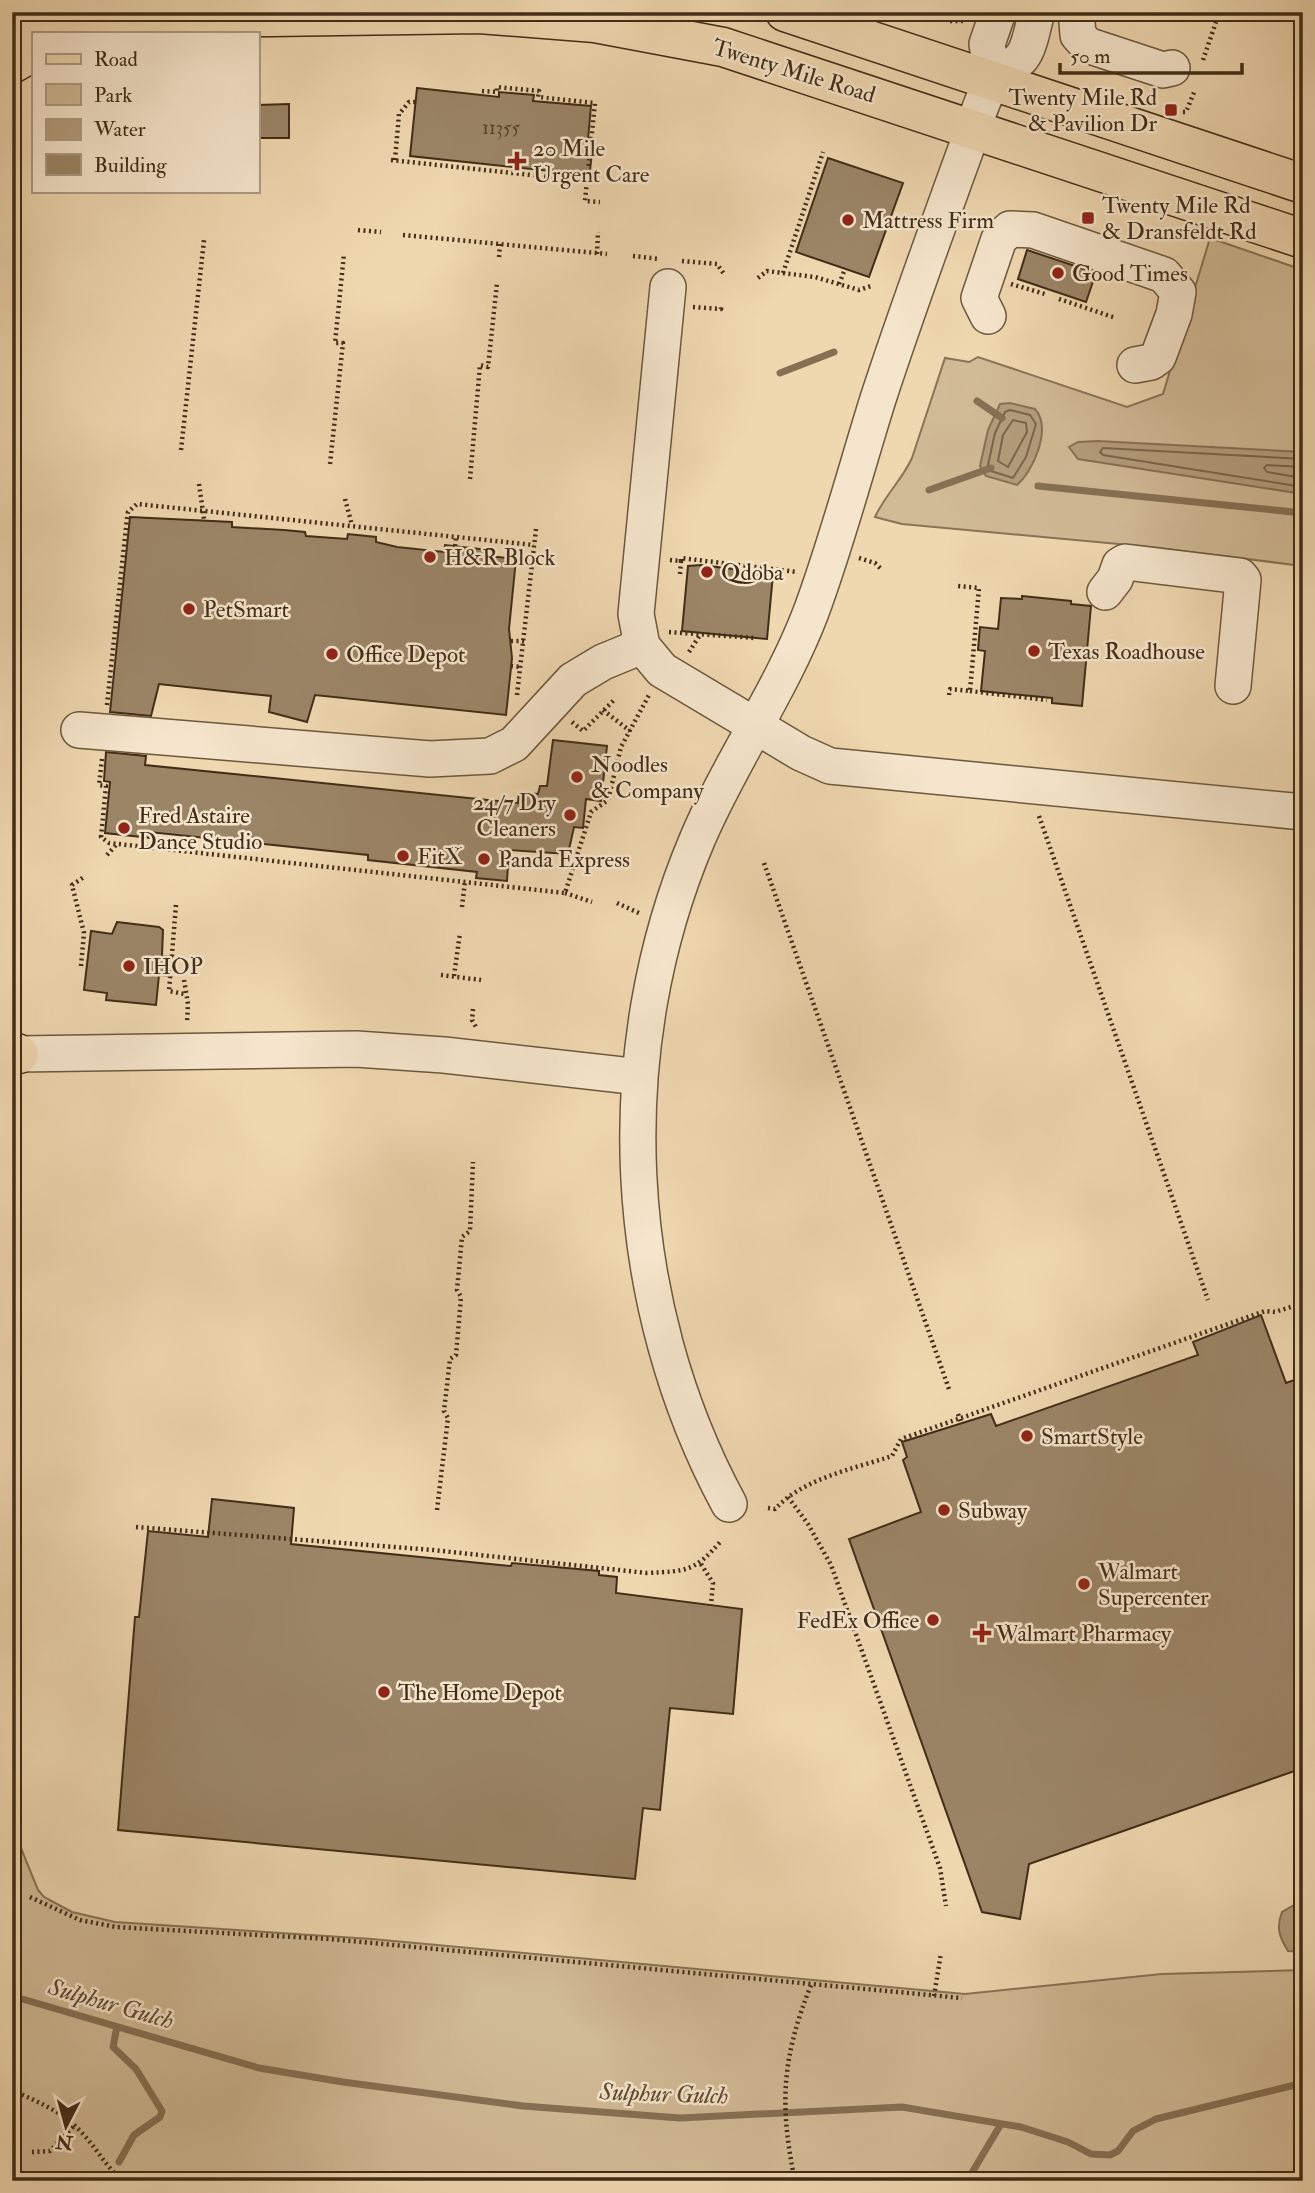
<svg xmlns="http://www.w3.org/2000/svg" width="1315" height="2193" font-family="'IM FELL Double Pica',serif">
  <rect width="100%" height="100%" fill="#efd7b0"/>
  <filter id="stains"><feTurbulence type="fractalNoise" baseFrequency=".00286" numOctaves="4"/><feColorMatrix values="0 0 0 0 .2 0 0 0 0 .09 0 0 0 0 .02 0 0 0 .5 -.17"/></filter>
  <radialGradient id="worn" r=".72"><stop offset=".6" stop-color="#630" stop-opacity="0"/><stop offset="1" stop-color="#630" stop-opacity=".3"/></radialGradient>
  <path fill="#d1ba96" stroke="#897456" stroke-width="2" d="M 1210,238 L 1303,270 L 1303,566 L 1151,547 L 902,524 L 875,517 C 885,495 902,480 912,458 L 945,358 L 969,362 L 978,357 L 1127,407 L 1163,394 Z
    M 12,1826 L 38,1890 L 44,1897 L 72,1912 L 115,1922 L 372,1939 L 965,1994 L 1162,1974 L 1303,1970 L 1303,2181 L 12,2181 Z"/>
  <path fill="#b49d7c" stroke="#867054" stroke-width="2" d="M 1010,403 L 1035,409 C 1052,428 1034,470 1017,485 L 986,476 L 980,466 L 988,430 L 1000,404 Z
    M 1098,441 L 1303,452 L 1303,494 L 1078,459 L 1069,447 L 1078,442 Z
    M 1303,1900 L 1303,1952 L 1288,1951 C 1279,1937 1276,1927 1282,1912 Z"/>
  <g fill="none" stroke-linecap="round" stroke-linejoin="round">
    <path stroke="#7a654a" stroke-width="2" d="M 1010,410 L 1030,415 L 1036,424 L 1026,457 L 1013,478 L 991,471 L 988,465 L 995,433 L 1005,412 Z
      M 1013,420 L 1026,423 L 1027,432 L 1008,467 L 998,461 L 1003,435 Z
      M 1303,459 L 1103,448 L 1100,452 L 1103,455 L 1303,487
      M 1303,467 L 1267,465 L 1264,468 L 1267,472 L 1303,478"/>
    <path stroke="#867054" stroke-width="7" d="M 780,373 L 834,352
      M 977,401 L 1002,418
      M 1038,486 L 1303,513
      M 929,490 L 991,468
      M 12,1996 L 259,2068 L 343,2082 L 523,2106 L 680,2118 L 902,2107 L 1021,2127 L 1068,2142 L 1091,2154 L 1110,2155 L 1118,2151 L 1133,2131 L 1156,2119 L 1303,2083
      M 117,2027 L 113,2047 L 136,2069 L 162,2111 L 160,2117 L 134,2135 L 119,2162
      M 967,2181 L 1001,2124"/>
  </g>
  <path fill="#9b8567" stroke="#412d17" stroke-width="2" d="M 417,88 L 499,97 L 499,92 L 534,95 L 533,101 L 591,106 L 587,150 L 592,151 L 590,171 L 587,171 L 587,175 L 410,156 Z
    M 289,104 L 289,138 L 257,138 L 257,105 Z
    M 828,158 L 903,183 L 869,277 L 796,252 Z
    M 1027,250 L 1096,273 L 1086,302 L 1018,279 Z
    M 130,517 L 232,522 L 232,527 L 284,530 L 305,532 L 306,536 L 347,539 L 348,534 L 376,537 L 376,542 L 397,547 L 444,552 L 445,545 L 488,550 L 488,556 L 516,559 L 509,629 L 512,658 L 506,715 L 315,695 L 307,722 L 269,712 L 271,696 L 159,684 L 151,716 L 110,712 Z
    M 701,565 L 773,574 L 767,639 L 682,631 L 688,566 Z
    M 1022,596 L 1071,601 L 1071,604 L 1091,606 L 1082,706 L 1052,703 L 1052,698 L 981,691 L 985,651 L 978,650 L 980,627 L 998,629 L 1001,598 L 1022,599 Z
    M 553,740 L 607,746 L 601,801 L 586,799 L 583,828 L 574,827 L 568,854 L 509,850 L 507,881 L 476,878 L 477,872 L 368,860 L 368,855 L 150,832 L 150,838 L 105,833 L 110,782 L 104,781 L 106,752 L 146,756 L 145,765 L 518,803 L 519,792 L 538,794 L 540,786 L 547,786 Z
    M 117,922 L 159,927 L 163,930 L 162,956 L 172,957 L 170,976 L 159,975 L 156,1005 L 106,1000 L 107,993 L 84,990 L 91,931 L 112,934 Z
    M 1261,1315 L 1286,1383 L 1303,1377 L 1303,1768 L 1029,1864 L 1020,1919 L 982,1912 L 849,1539 L 921,1512 L 903,1460 L 907,1457 L 902,1442 L 991,1414 L 996,1426 L 1198,1355 L 1193,1342 Z
    M 212,1499 L 294,1508 L 291,1544 L 511,1566 L 512,1563 L 599,1571 L 599,1575 L 617,1577 L 616,1593 L 742,1609 L 733,1714 L 670,1708 L 660,1810 L 643,1808 L 635,1879 L 118,1830 L 135,1617 L 139,1617 L 148,1531 L 208,1537 Z"/>
  <g fill="none" stroke-linecap="round" stroke-linejoin="round">
    <g stroke="#6c583d" stroke-width="38">
      <path id="minor" d="M 1077,22 L 1078,35 L 1087,45 L 1163,70 L 1172,68
        M 993,81 L 987,44 L 998,12
        M 668,287 L 636,614 L 642,646 L 662,670 L 801,753 L 830,766 L 1303,812
        M 988,316 L 979,298 L 999,239 L 1010,229 L 1033,230 L 1164,275 L 1178,292 L 1174,314 L 1158,357 L 1151,362 L 1135,365
        M 1105,592 L 1115,579 L 1120,565 L 1125,562 L 1240,576 L 1243,580 L 1233,686
        M 79,730 L 430,759 L 490,756 L 514,744 L 573,680 L 603,662 L 642,646
        M 19,1054 L 356,1049 L 444,1055 L 640,1077
        M 729,1504 C 620,1303 608,1050 697,840 C 730,762 781,691 811,612 C 837,542 856,469 878,399 C 907,310 939,223 971,135 C 977,118 984,90 997,77 C 1004,70 1016,65 1022,57 C 1030,47 1033,25 1037,12"/>
    </g>
    <g stroke="#412d17" stroke-width="41">
      <path id="major" d="M 785,12 L 1303,184
        M 12,21 L 479,14 L 595,23 L 723,47 L 1303,239"/>
    </g>
    <g stroke="#412d17" stroke-width="41">
      <path id="highway" d="M 88,33 L 135,19
        M 12,64 L 33,52
        M 12,1051 L 19,1054"/>
    </g>
    <path stroke="#412d17" stroke-width="4.5" stroke-dasharray="2 3.5" stroke-linecap="butt" d="M 950,21 L 966,21
      M 1203,60 L 1216,22
      M 482,91 L 497,92 L 497,87 L 539,91 L 538,97 L 595,103 L 587,181
      M 1183,112 L 1186,112 L 1195,90
      M 391,160 L 587,181 L 585,201 L 600,202
      M 395,160 L 399,114 L 409,102 L 416,102
      M 358,230 L 381,232
      M 403,235 L 607,254
      M 597,254 L 598,232
      M 633,256 L 660,259
      M 499,257 L 500,244
      M 682,261 L 717,264 L 724,274
      M 783,273 L 823,152
      M 758,278 L 767,271 L 815,277 L 859,290 L 871,286
      M 839,284 L 845,269
      M 1011,284 L 1045,294
      M 1059,299 L 1116,318
      M 693,307 L 721,309 L 721,306
      M 181,450 L 204,240
      M 330,464 L 343,343 L 335,343 L 344,254
      M 470,479 L 480,365 L 488,367 L 497,283
      M 199,484 L 204,519
      M 345,499 L 352,525
      M 455,546 L 456,536
      M 859,558 L 875,563 L 882,570
      M 670,560 L 681,561 L 681,558 L 797,572
      M 680,574 L 681,561
      M 669,632 L 755,638
      M 511,641 L 524,641
      M 689,652 L 700,635
      M 511,666 L 520,667
      M 970,691 L 1047,700
      M 517,695 L 536,529
      M 949,695 L 950,689 L 970,691 L 979,588 L 958,586
      M 107,705 L 127,518 L 128,512 L 137,504 L 534,545
      M 603,710 L 630,731
      M 572,722 L 583,731 L 615,699
      M 102,759 L 99,785 L 106,786 L 101,837 L 109,843 L 565,893 L 591,812 L 608,800 L 621,747 L 649,695
      M 1039,816 L 1208,1300
      M 107,855 L 116,845
      M 764,863 L 950,1392
      M 565,893 L 592,902
      M 617,903 L 639,913
      M 176,905 L 169,991 L 184,994
      M 462,907 L 465,881
      M 81,966 L 84,933 L 72,885 L 84,877
      M 441,975 L 481,980
      M 454,976 L 460,933
      M 184,980 L 188,1004 L 187,1023
      M 473,1009 L 472,1020 L 477,1029
      M 958,1414 L 962,1424
      M 788,1497 L 808,1524 L 831,1565 L 940,1868 L 946,1906
      M 768,1508 L 775,1509 C 804,1478 853,1469 892,1456 L 901,1439 L 1265,1311 L 1275,1312 L 1303,1303
      M 437,1510 L 448,1418 L 444,1411 L 450,1359 L 456,1355 L 461,1297 L 457,1290 L 462,1237 L 470,1231 L 473,1162
      M 136,1527 L 433,1550 L 647,1573 C 687,1571 694,1572 721,1541
      M 701,1564 L 713,1583 L 711,1605
      M 30,1897 L 80,1920 L 116,1927 L 329,1939 L 962,1998
      M 934,1996 L 941,1953
      M 12,2090 C 38,2102 64,2112 83,2134 C 98,2150 106,2167 123,2181
      M 32,2152 L 50,2151 L 75,2125
      M 184,2181 L 227,2175 L 291,2181
      M 795,2181 C 779,2104 782,2058 811,1985"/>
    <use href="#minor" stroke="#f5e5cc" stroke-width="35"/>
    <use href="#major" stroke="#efd7b0" stroke-width="38"/>
    <use href="#highway" stroke="#efd7b0" stroke-width="38"/>
  </g>
  <g fill="#8f2418" stroke="#f5e5cc" stroke-width="2.5">
    <rect x="1164" y="103" width="14" height="14" rx="3.5"/>
    <path d="M513.5 150.5h7v7h7v7h-7v7h-7v-7h-7v-7h7z"/>
    <rect x="1081" y="211" width="14" height="14" rx="3.5"/>
    <circle cx="848" cy="220" r="7"/>
    <circle cx="1058" cy="273" r="7"/>
    <circle cx="430" cy="557" r="7"/>
    <circle cx="707" cy="572" r="7"/>
    <circle cx="189" cy="609" r="7"/>
    <circle cx="1034" cy="651" r="7"/>
    <circle cx="332" cy="654" r="7"/>
    <circle cx="577" cy="777" r="7"/>
    <circle cx="570" cy="815" r="7"/>
    <circle cx="124" cy="828" r="7"/>
    <circle cx="403" cy="856" r="7"/>
    <circle cx="484" cy="859" r="7"/>
    <circle cx="129" cy="966" r="7"/>
    <circle cx="1027" cy="1436" r="7"/>
    <circle cx="944" cy="1510" r="7"/>
    <circle cx="1084" cy="1584" r="7"/>
    <circle cx="933" cy="1620" r="7"/>
    <path d="M978.5 1622.5h7v7h7v7h-7v7h-7v-7h-7v-7h7z"/>
    <circle cx="384" cy="1692" r="7"/>
  </g>
  <g text-anchor="middle" dominant-baseline="central" stroke-width="5" stroke-linejoin="round" paint-order="stroke">
    <g font-size="19" fill="#58432b">
      <text x="501" y="128">11355</text>
    </g>
    <g font-size="23" fill="#412d17" stroke="#f5e5cc">
      <text transform="translate(794 71) rotate(17)">Twenty Mile Road</text>
    </g>
    <g font-size="23" fill="#412d17" stroke="#f5e5cc" text-anchor="start">
      <text x="1157" y="97" text-anchor="end">Twenty Mile Rd<tspan x="1157" dy="26">&amp; Pavilion Dr</tspan></text>
      <text x="533" y="148">20 Mile<tspan x="533" dy="26">Urgent Care</tspan></text>
      <text x="1102" y="205">Twenty Mile Rd<tspan x="1102" dy="26">&amp; Dransfeldt Rd</tspan></text>
      <text x="862" y="220">Mattress Firm</text>
      <text x="1072" y="273">Good Times</text>
      <text x="444" y="557">H&amp;R Block</text>
      <text x="721" y="572">Qdoba</text>
      <text x="203" y="609">PetSmart</text>
      <text x="1048" y="651">Texas Roadhouse</text>
      <text x="346" y="654">Office Depot</text>
      <text x="591" y="764">Noodles<tspan x="591" dy="26">&amp; Company</tspan></text>
      <text x="556" y="802" text-anchor="end">24/7 Dry<tspan x="556" dy="26">Cleaners</tspan></text>
      <text x="138" y="815">Fred Astaire<tspan x="138" dy="26">Dance Studio</tspan></text>
      <text x="417" y="856">FitX</text>
      <text x="498" y="859">Panda Express</text>
      <text x="143" y="966">IHOP</text>
      <text x="1041" y="1436">SmartStyle</text>
      <text x="958" y="1510">Subway</text>
      <text x="1098" y="1571">Walmart<tspan x="1098" dy="26">Supercenter</tspan></text>
      <text x="919" y="1620" text-anchor="end">FedEx Office</text>
      <text x="996" y="1633">Walmart Pharmacy</text>
      <text x="398" y="1692">The Home Depot</text>
    </g>
    <g font-size="24" font-style="italic" fill="#5e4930" stroke="#f5e5cc">
      <text transform="translate(111 2004) rotate(16)">Sulphur Gulch</text>
      <text transform="translate(664 2094) rotate(2)">Sulphur Gulch</text>
    </g>
  </g>
  <rect width="1315" height="2193" fill="none" stroke="#efd7b0" stroke-width="42"/>
  <rect x="14" y="14" width="1287" height="2165" fill="none" stroke="#412d17" stroke-width="3.5"/>
  <rect x="21" y="21" width="1273" height="2151" fill="none" stroke="#412d17" stroke-width="2"/>
  <rect x="32" y="32" width="228" height="161" fill="#f5e5cc" stroke="#ad9b84" stroke-width="2"/>
  <rect x="46" y="54" width="35" height="10" fill="#efd7b0" stroke="#ad9b84" stroke-width="2"/>
  <text x="94" y="66" font-size="21" fill="#412d17">Road</text>
  <rect x="46" y="84" width="35" height="21" fill="#d1ba96" stroke="#ad9b84" stroke-width="2"/>
  <text x="94" y="102" font-size="21" fill="#412d17">Park</text>
  <rect x="46" y="119" width="35" height="21" fill="#b49d7c" stroke="#ad9b84" stroke-width="2"/>
  <text x="94" y="136" font-size="21" fill="#412d17">Water</text>
  <rect x="46" y="154" width="35" height="21" fill="#9b8567" stroke="#ad9b84" stroke-width="2"/>
  <text x="94" y="172" font-size="21" fill="#412d17">Building</text>
  <g transform="translate(66 2126) rotate(186)" stroke="#f5e5cc" stroke-width="5" paint-order="stroke">
  <path d="M0-5L12 26L0 18L-12 26Z" fill="#412d17"/>
  <text y="-10" font-size="19" font-weight="bold" text-anchor="middle" fill="#412d17">N</text>
  </g>
  <path d="M1060 63v10h182v-10" fill="none" stroke="#412d17" stroke-width="3.5"/>
  <text x="1070" y="63" font-size="21" fill="#412d17" stroke="#f5e5cc" stroke-width="5" paint-order="stroke">50 m</text>
  <rect width="100%" height="100%" filter="url(#stains)"/>
  <rect width="100%" height="100%" fill="url(#worn)"/>
</svg>
